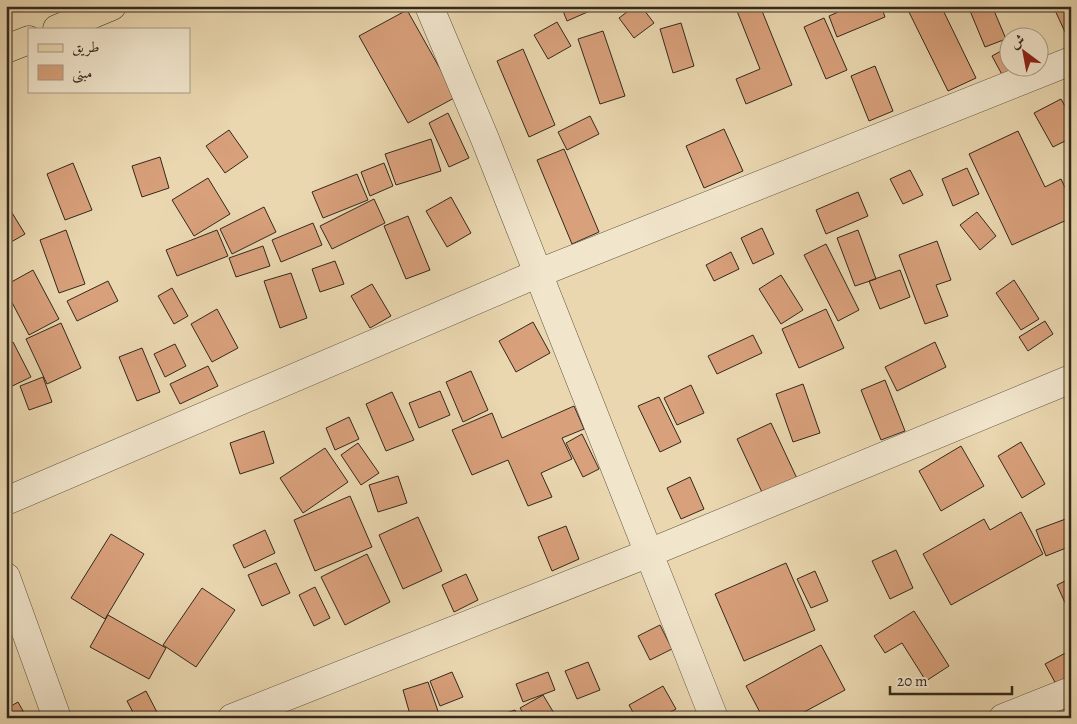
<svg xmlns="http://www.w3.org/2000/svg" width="1077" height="724" font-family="Alegreya,Amiri,serif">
  <rect width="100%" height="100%" fill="#ead7b0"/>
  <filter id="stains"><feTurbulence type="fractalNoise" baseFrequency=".004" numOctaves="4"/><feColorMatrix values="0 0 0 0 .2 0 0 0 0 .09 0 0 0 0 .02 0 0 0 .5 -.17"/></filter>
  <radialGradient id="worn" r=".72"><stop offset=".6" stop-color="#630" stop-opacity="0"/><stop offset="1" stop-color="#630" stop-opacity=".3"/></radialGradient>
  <path fill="#d8a07b" stroke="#33291d" d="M 561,6 L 590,6 L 592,10 L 567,21 Z
    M 635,6 L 641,6 L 654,23 L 634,38 L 619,18 Z
    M 735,6 L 760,6 L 792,85 L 746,104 L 736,79 L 760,69 Z
    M 852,6 L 881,6 L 885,17 L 837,37 L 829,16 Z
    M 906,6 L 941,6 L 976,78 L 948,91 Z
    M 968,6 L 992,6 L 1006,39 L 985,47 Z
    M 1053,6 L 1071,6 L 1071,30 L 1065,32 Z
    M 407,10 L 456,97 L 408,123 L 359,36 Z
    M 824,18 L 847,70 L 826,79 L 804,27 Z
    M 557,22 L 571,46 L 548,59 L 534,35 Z
    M 681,23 L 694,66 L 673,73 L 660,29 Z
    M 603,31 L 625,96 L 600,104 L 578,39 Z
    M 1010,46 L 1010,68 L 1023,68 L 1006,82 L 992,56 Z
    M 523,49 L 555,125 L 529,137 L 497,61 Z
    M 875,66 L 893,111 L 869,121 L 851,76 Z
    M 1061,99 L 1071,117 L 1071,138 L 1053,147 L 1034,113 Z
    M 448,113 L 469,158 L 449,167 L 429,123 Z
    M 590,116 L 599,134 L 567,150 L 558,132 Z
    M 724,129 L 743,171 L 704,188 L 686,146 Z
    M 229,130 L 248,157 L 225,173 L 206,146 Z
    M 1018,131 L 1045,187 L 1061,179 L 1071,200 L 1071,218 L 1012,245 L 969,154 Z
    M 431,139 L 441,171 L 396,185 L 385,154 Z
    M 564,149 L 599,232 L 572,244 L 537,160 Z
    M 160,157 L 169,188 L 142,197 L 132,166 Z
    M 73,163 L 92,210 L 65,220 L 47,174 Z
    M 384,163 L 393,186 L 370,196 L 361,172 Z
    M 967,168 L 979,194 L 953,206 L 942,179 Z
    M 910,170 L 923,195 L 903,204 L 890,179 Z
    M 357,174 L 368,200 L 323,218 L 312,192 Z
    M 208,178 L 230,214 L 194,236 L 172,200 Z
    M 858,192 L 868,216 L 826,234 L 816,210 Z
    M 451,197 L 471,233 L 447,247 L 426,211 Z
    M 374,199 L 385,223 L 332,249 L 320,226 Z
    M 6,203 L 25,234 L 6,245 Z
    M 264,207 L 276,232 L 232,254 L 220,229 Z
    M 977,212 L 996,236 L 980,250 L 960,225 Z
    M 408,216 L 430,270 L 406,279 L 384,226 Z
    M 313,223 L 322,245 L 281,262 L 272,240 Z
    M 762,228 L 774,254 L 753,264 L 741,238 Z
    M 66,230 L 85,284 L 59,293 L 40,240 Z
    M 217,230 L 228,256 L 177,276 L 166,250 Z
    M 858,230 L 876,279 L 855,286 L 837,238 Z
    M 937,241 L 951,280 L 936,285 L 948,316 L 925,324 L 899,255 Z
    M 826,244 L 859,310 L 838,321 L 804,255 Z
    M 263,246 L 270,266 L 236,277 L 229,258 Z
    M 731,252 L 739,269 L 714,281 L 706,265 Z
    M 335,261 L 344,284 L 320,292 L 312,269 Z
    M 33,270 L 59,319 L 29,335 L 6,291 L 6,285 Z
    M 900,270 L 910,297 L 880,309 L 869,281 Z
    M 291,273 L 307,318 L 280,328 L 264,281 Z
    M 781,275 L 803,310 L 781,324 L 759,289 Z
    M 1014,280 L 1039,319 L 1021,330 L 996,293 Z
    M 108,281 L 118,301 L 77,321 L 67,301 Z
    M 372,284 L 391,316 L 370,328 L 351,296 Z
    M 172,288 L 188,316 L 174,324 L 158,296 Z
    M 217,309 L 238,348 L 212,362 L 191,324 Z
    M 826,309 L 844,348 L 799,368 L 782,329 Z
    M 1045,321 L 1053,334 L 1028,351 L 1019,337 Z
    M 533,322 L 550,353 L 516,372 L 499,341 Z
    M 61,323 L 81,368 L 47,384 L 26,339 Z
    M 753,335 L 762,353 L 717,374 L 708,356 Z
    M 13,342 L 31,377 L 6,389 L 6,346 Z
    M 935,342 L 946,367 L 897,391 L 885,367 Z
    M 175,344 L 186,366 L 165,377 L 154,354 Z
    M 142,348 L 160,392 L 137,401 L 119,357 Z
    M 208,366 L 218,386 L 180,404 L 170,384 Z
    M 471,371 L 488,410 L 463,422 L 446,382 Z
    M 43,377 L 52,402 L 29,410 L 20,386 Z
    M 885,380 L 905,431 L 881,440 L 861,390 Z
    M 803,384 L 820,433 L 793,442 L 776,394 Z
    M 691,385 L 704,413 L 677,425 L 664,398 Z
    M 440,391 L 450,415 L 419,428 L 409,403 Z
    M 392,392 L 414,440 L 386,451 L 366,404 Z
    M 659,397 L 681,442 L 660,452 L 638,406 Z
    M 574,406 L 584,429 L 562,438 L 572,459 L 541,473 L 552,497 L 528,506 L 508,460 L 472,475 L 452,430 L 492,413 L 502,438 Z
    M 349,417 L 359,439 L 335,450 L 326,428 Z
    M 771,423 L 801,487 L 767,503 L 737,439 Z
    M 264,431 L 274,463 L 240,474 L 230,443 Z
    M 582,434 L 599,469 L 583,477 L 566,443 Z
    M 1021,442 L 1045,484 L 1022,498 L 998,456 Z
    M 358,443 L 379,473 L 361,485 L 341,455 Z
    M 961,446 L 984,486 L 941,511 L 919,471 Z
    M 325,448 L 348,482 L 303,513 L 280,478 Z
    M 398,476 L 407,503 L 378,512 L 369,485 Z
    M 690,477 L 704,509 L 681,519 L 667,488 Z
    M 350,496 L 372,547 L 315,571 L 294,520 Z
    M 1021,512 L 1043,554 L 951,605 L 923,554 L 984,519 L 990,530 Z
    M 418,517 L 442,571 L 403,589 L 379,535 Z
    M 1071,517 L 1071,546 L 1046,556 L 1036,530 Z
    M 566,526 L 579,559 L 552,571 L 538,537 Z
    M 265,530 L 275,553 L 244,568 L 233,545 Z
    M 111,534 L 144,554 L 105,619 L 71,598 Z
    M 896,550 L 913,588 L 890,599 L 872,561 Z
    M 367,554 L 390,602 L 345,625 L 321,577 Z
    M 276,563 L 290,593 L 262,606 L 248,575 Z
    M 786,563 L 815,630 L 744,661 L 715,594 Z
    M 815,571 L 828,601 L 811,608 L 797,579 Z
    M 466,574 L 478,600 L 454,612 L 442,585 Z
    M 1071,578 L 1071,616 L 1057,585 Z
    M 315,587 L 330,618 L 314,626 L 299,595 Z
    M 202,588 L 235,610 L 196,667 L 163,645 Z
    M 914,611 L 949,666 L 926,681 L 902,643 L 885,653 L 874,636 Z
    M 108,615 L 166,648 L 149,679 L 90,647 Z
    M 660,625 L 672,649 L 650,660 L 638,636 Z
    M 821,645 L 845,690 L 793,718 L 763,718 L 746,686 Z
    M 1071,650 L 1071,675 L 1056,684 L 1045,664 Z
    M 588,662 L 600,690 L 577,699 L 565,671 Z
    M 452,672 L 463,697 L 440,706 L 430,681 Z
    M 548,672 L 555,690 L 523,702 L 516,684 Z
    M 428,682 L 439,714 L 428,718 L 411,718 L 403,690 Z
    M 663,686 L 676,709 L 660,718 L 636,718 L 629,705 Z
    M 146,691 L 160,718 L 136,718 L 127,701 Z
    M 543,695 L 557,718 L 526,718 L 520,708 Z
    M 18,702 L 27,718 L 6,718 L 6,709 Z
    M 515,710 L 518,718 L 491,718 Z"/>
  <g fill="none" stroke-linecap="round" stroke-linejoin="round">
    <g stroke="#615442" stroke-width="29">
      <path id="minor" d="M 429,6 L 485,139 L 714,718
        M 6,501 L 539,273 L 1071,61
        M 6,577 L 57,718
        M 232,718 L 649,553 L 1071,379
        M 1003,718 L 1071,691"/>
    </g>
    <g stroke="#33291d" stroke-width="29">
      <path id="major" d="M 57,29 L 112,6
        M 6,49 L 29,40"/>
    </g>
    <use href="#minor" stroke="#f1e5cc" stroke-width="28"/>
    <use href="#major" stroke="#ead7b0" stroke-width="28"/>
  </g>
  <rect width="1077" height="724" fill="none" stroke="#ead7b0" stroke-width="25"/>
  <rect x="8" y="8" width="1062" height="709" fill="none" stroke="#33291d" stroke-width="2.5"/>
  <rect x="12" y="12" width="1052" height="699" fill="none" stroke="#33291d"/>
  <rect x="28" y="28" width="162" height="65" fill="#f1e5cc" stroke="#a59a86"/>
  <rect x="38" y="44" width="25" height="8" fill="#ead7b0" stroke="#a59a86"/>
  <text x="72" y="52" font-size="15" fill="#33291d">طريق</text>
  <rect x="38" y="65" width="25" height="15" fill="#d8a07b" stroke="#a59a86"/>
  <text x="72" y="78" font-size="15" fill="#33291d">مبنى</text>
  <g transform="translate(1024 52) rotate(328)"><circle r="24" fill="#f1e5cc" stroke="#a59a86"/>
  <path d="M0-4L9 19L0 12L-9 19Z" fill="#8f2418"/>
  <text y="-8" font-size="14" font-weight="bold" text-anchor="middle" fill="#33291d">ش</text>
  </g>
  <path d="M890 686v8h122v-8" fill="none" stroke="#33291d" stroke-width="2.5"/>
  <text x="897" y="686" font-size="15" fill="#33291d" stroke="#f1e5cc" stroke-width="4" paint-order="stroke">20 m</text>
  <rect width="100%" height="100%" filter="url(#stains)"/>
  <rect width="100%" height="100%" fill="url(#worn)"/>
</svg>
